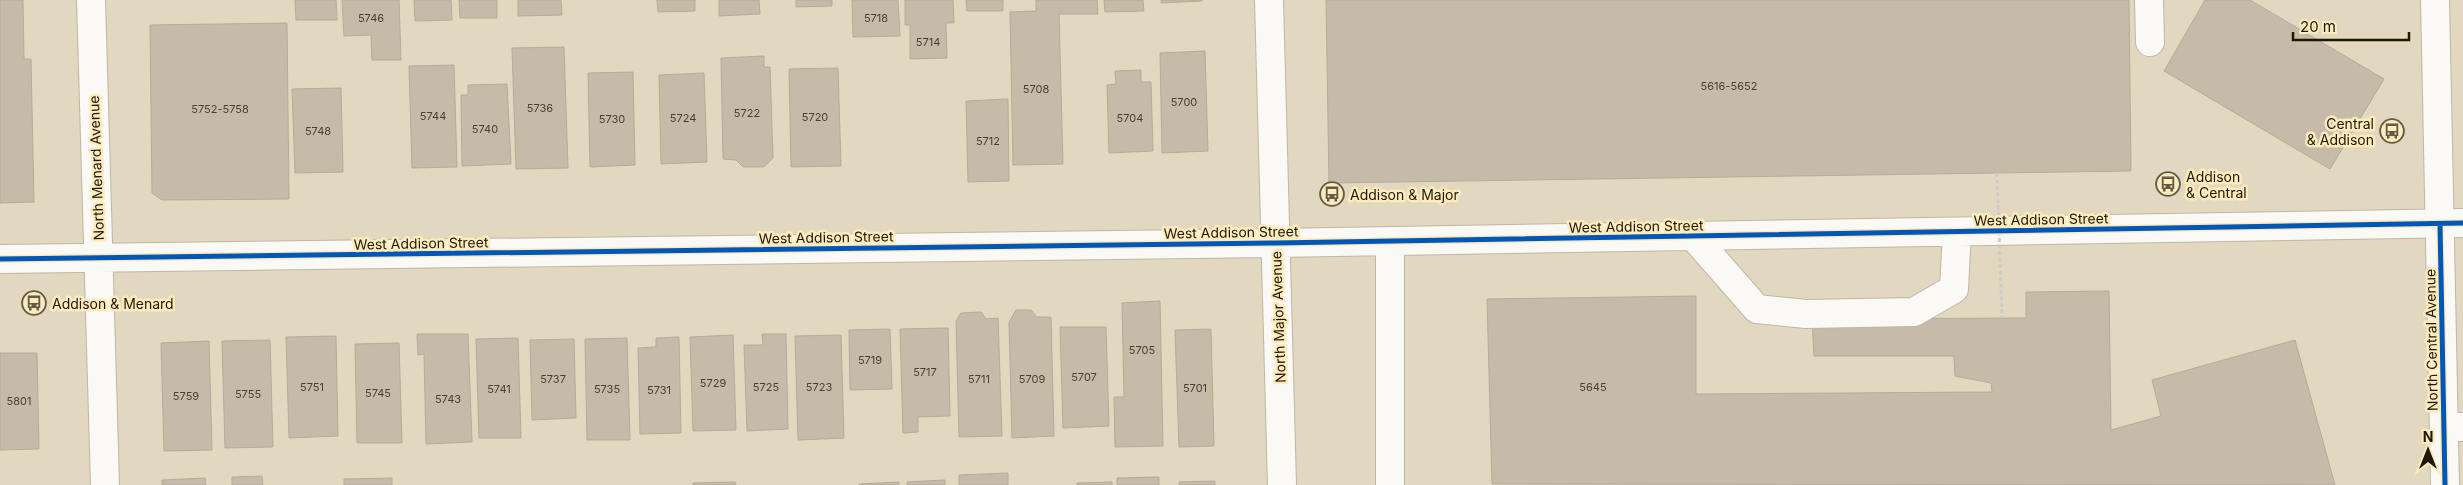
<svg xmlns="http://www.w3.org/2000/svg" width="2463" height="485" font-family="Inter,sans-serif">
  <rect width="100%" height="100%" fill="#e1d8bf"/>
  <path fill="#c6bba9" stroke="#b6ab9a" d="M 0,0 L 23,0 L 24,59 L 31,59 L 34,202 L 0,203 Z
    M 295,0 L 336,0 L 337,20 L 296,20 Z
    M 342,0 L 399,0 L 401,60 L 372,60 L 371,35 L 344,36 Z
    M 414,0 L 451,0 L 452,20 L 415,21 Z
    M 459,0 L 497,0 L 497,18 L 460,18 Z
    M 518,0 L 561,0 L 562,15 L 518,16 Z
    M 657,0 L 695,0 L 695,11 L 658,12 Z
    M 719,0 L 759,0 L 760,14 L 719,16 Z
    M 796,0 L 832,0 L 832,6 L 796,7 Z
    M 852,0 L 898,0 L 900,36 L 853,37 Z
    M 905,0 L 953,0 L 954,23 L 946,23 L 947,58 L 910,59 L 910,25 L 905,25 Z
    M 966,0 L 1003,0 L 1003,11 L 967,11 Z
    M 1036,0 L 1097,0 L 1098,14 L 1059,14 L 1063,164 L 1013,165 L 1010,12 L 1036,11 Z
    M 1104,0 L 1143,0 L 1144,11 L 1105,12 Z
    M 1161,0 L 1202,0 L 1202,1 L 1161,3 Z
    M 1326,0 L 2129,0 L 2131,171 L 1329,183 Z
    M 2205,0 L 2250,0 L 2384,79 L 2330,169 L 2164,71 Z
    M 287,23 L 289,199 L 162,200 L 152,193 L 150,25 Z
    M 564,47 L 568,168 L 516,169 L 512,48 Z
    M 1205,51 L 1208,151 L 1162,153 L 1160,53 Z
    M 764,56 L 764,67 L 770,67 L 773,158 L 764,167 L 743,167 L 736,160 L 723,159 L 721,58 Z
    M 454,65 L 457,167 L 412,168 L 409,66 Z
    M 838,68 L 841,166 L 791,167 L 789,69 Z
    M 1141,70 L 1141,82 L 1151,82 L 1153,151 L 1109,153 L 1107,85 L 1116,84 L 1115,71 Z
    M 633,72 L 635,165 L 590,167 L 588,73 Z
    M 704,73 L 707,162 L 661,164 L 659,75 Z
    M 507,84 L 511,164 L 462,166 L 461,95 L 468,95 L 468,85 Z
    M 341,88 L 343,172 L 295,173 L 292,89 Z
    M 1008,99 L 1009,181 L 968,182 L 966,101 Z
    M 2109,291 L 2111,430 L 2161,416 L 2152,380 L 2295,340 L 2335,485 L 1492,484 L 1487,299 L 1696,296 L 1696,394 L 1992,392 L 1991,383 L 1955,376 L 1954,356 L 1814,356 L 1812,319 L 2026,318 L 2026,292 Z
    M 1160,301 L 1163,446 L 1115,447 L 1114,397 L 1124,397 L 1122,303 Z
    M 1016,310 L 1031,310 L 1037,317 L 1051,317 L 1054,436 L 1012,438 L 1009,322 Z
    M 981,312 L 986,319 L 998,318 L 1002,436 L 959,437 L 956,321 L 961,313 Z
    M 1060,327 L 1106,327 L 1109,426 L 1063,428 Z
    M 948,328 L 950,416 L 918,417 L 918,432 L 903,433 L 900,329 Z
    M 890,329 L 892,389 L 850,390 L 849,330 Z
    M 1211,329 L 1214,446 L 1179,447 L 1175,330 Z
    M 417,334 L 468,334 L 472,442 L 426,444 L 424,354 L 418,355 Z
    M 762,334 L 786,334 L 788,429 L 747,431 L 744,345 L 763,345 Z
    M 733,335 L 736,430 L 693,431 L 690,337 Z
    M 841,335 L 844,438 L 798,440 L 795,336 Z
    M 336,336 L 338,436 L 289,438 L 286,337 Z
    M 679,337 L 681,433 L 640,434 L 638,348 L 656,347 L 656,338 Z
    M 518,338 L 521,438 L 479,438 L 476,339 Z
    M 627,338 L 630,440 L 587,440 L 585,339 Z
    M 574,339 L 576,418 L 532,420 L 530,340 Z
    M 270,340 L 273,447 L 225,448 L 222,341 Z
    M 209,341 L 212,450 L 164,451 L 161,343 Z
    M 399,343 L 402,443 L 357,443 L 355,344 Z
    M 0,353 L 37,353 L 39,449 L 0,450 Z
    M 1008,473 L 1008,485 L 959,485 L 959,475 Z
    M 262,476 L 263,485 L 232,485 L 232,477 Z
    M 1159,477 L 1159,485 L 1117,485 L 1117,478 Z
    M 205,478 L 206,485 L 162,485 L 162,480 Z
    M 392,478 L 392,485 L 344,485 L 344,479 Z
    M 945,480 L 945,485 L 907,485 L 907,482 Z
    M 1215,481 L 1215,485 L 1179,485 L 1179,482 Z
    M 735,482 L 736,485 L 693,485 L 693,483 Z
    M 899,482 L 899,485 L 859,485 L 859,484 Z
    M 1112,482 L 1112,485 L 1077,485 L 1077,483 Z"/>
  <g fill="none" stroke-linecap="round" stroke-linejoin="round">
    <g stroke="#beb7a3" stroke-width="30">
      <path id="minor" d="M 91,0 L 105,485
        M 1269,0 L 1282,485
        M 2149,0 L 2150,42
        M 1693,236 L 1757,309 L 1806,314 L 1914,312 L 1954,289 L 1957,232
        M 1390,241 L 1390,485
        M 0,259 L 1276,243 L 2463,223
        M 2444,427 L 2463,427"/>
    </g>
    <g stroke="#beb7a3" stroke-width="30">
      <path id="major" d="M 2435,0 L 2445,485"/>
    </g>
    <use href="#minor" stroke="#faf9f5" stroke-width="28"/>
    <use href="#major" stroke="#faf9f5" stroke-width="28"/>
    <path stroke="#ceccc4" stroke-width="3" stroke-dasharray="4 2.5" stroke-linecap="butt" d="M 1997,173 L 2002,318"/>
    <g stroke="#fdebbd" stroke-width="8">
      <path id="cycleway" d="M 2440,224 L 2445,485
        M 0,259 L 1276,243 L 2463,223"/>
    </g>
    <use href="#cycleway" stroke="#0057b8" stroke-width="5"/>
  </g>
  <defs>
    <g id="bus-ring" transform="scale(1.25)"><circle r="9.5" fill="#fdebbd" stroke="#635b47" stroke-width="1.5"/><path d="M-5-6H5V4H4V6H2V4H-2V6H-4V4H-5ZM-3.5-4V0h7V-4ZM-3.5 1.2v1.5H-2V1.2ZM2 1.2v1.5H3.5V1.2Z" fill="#635b47"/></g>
  </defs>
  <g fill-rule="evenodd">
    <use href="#bus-ring" x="2392" y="131"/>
    <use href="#bus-ring" x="2168" y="184"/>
    <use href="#bus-ring" x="1332" y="194"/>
    <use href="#bus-ring" x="34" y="303"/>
  </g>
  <g text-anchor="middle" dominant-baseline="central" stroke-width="5" stroke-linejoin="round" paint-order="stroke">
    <g font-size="11" fill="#494130">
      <text x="371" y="18">5746</text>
      <text x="876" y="18">5718</text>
      <text x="928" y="42">5714</text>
      <text x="1729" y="86">5616-5652</text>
      <text x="1036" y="89">5708</text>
      <text x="1184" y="102">5700</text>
      <text x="540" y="108">5736</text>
      <text x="220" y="109">5752-5758</text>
      <text x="747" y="113">5722</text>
      <text x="433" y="116">5744</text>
      <text x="815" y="117">5720</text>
      <text x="683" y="118">5724</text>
      <text x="1130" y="118">5704</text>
      <text x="612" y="119">5730</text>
      <text x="485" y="129">5740</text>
      <text x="318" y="131">5748</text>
      <text x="988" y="141">5712</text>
      <text x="1142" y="350">5705</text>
      <text x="870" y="360">5719</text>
      <text x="925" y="372">5717</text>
      <text x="1084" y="377">5707</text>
      <text x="553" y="379">5737</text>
      <text x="979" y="379">5711</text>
      <text x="1032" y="379">5709</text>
      <text x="713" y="383">5729</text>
      <text x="312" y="387">5751</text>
      <text x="766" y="387">5725</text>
      <text x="819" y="387">5723</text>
      <text x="1593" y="387">5645</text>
      <text x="1195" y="388">5701</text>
      <text x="499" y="389">5741</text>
      <text x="607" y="389">5735</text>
      <text x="659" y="390">5731</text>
      <text x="378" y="393">5745</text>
      <text x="248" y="394">5755</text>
      <text x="186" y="396">5759</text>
      <text x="448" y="399">5743</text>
      <text x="19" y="401">5801</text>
    </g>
    <g font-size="14" fill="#1f1807" stroke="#fdebbd" text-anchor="start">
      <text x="2374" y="123" text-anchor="end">Central<tspan x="2374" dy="16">&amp; Addison</tspan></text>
      <text x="2186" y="176">Addison<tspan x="2186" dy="16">&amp; Central</tspan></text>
      <text x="1350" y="194">Addison &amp; Major</text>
      <text x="52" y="303">Addison &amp; Menard</text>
    </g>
    <g font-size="14" fill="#1f1807" stroke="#fdebbd">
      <text transform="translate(96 168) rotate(-92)">North Menard Avenue</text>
      <text transform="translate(2041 219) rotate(-1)">West Addison Street</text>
      <text transform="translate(1636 226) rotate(-1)">West Addison Street</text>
      <text transform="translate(1231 232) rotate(-1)">West Addison Street</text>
      <text transform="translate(826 237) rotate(-1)">West Addison Street</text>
      <text transform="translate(421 243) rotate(-1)">West Addison Street</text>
      <text transform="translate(1278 317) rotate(-92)">North Major Avenue</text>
      <text transform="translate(2431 340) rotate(-91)">North Central Avenue</text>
    </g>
  </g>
  <g transform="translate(2428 450)" stroke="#fdebbd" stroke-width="4" paint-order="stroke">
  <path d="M0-4L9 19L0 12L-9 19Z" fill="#1f1807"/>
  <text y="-8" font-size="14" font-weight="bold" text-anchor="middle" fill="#1f1807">N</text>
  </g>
  <path d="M2293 32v8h116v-8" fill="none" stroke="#1f1807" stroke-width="2.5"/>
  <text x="2300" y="32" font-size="15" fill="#1f1807" stroke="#fdebbd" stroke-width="4" paint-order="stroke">20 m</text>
</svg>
